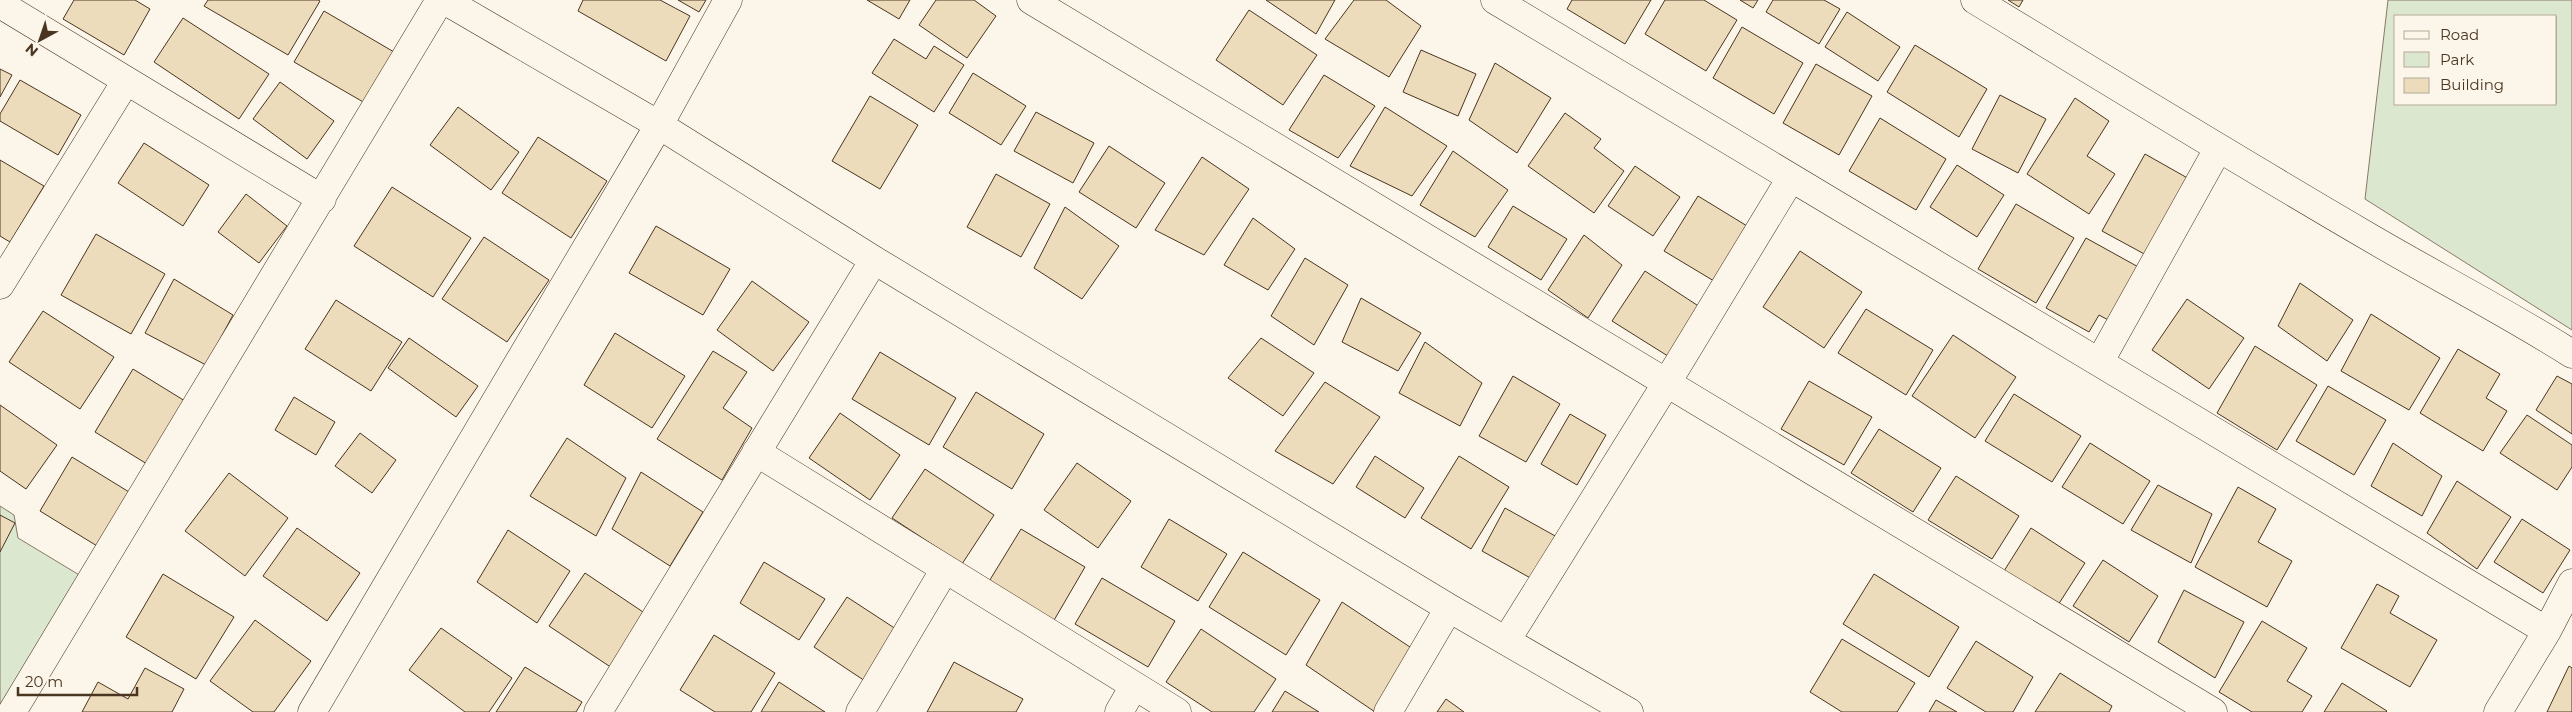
<svg xmlns="http://www.w3.org/2000/svg" width="2572" height="712" font-family="Montserrat,sans-serif">
  <rect width="100%" height="100%" fill="#fbf6e9"/>
  <path fill="#dce7d0" stroke="#887966" fill-rule="evenodd" d="M 2388,0 L 2572,0 L 2572,330 L 2365,199 ZM 2556,16 L 2556,104 L 2396,104 L 2396,16 Z
    M 0,506 L 14,515 L 18,538 L 81,576 L 12,712 L 0,705 Z"/>
  <path fill="#ecdcbc" stroke="#4a3520" d="M 74,0 L 135,0 L 150,9 L 124,55 L 63,19 Z
    M 208,0 L 318,0 L 320,1 L 288,55 L 204,6 Z
    M 583,0 L 660,0 L 690,16 L 666,61 L 578,11 Z
    M 678,0 L 706,0 L 699,12 Z
    M 867,0 L 910,0 L 899,19 Z
    M 936,0 L 974,0 L 996,16 L 967,58 L 919,25 Z
    M 1266,0 L 1335,0 L 1316,34 Z
    M 1354,0 L 1386,0 L 1421,26 L 1389,77 L 1325,39 Z
    M 1572,0 L 1651,0 L 1625,44 L 1567,9 Z
    M 1665,0 L 1704,0 L 1737,20 L 1706,71 L 1645,34 Z
    M 1740,0 L 1758,0 L 1753,8 Z
    M 1773,0 L 1824,0 L 1840,9 L 1819,44 L 1766,12 Z
    M 2008,0 L 2023,0 L 2019,7 Z
    M 1249,10 L 1317,55 L 1283,105 L 1216,60 Z
    M 324,11 L 394,52 L 365,103 L 294,62 Z
    M 1847,12 L 1900,47 L 1878,81 L 1825,47 Z
    M 183,18 L 269,74 L 239,119 L 154,62 Z
    M 1742,27 L 1803,63 L 1774,114 L 1713,78 Z
    M 894,39 L 926,59 L 934,46 L 964,65 L 934,112 L 872,73 Z
    M 1915,45 L 1987,89 L 1959,137 L 1887,92 Z
    M 1421,50 L 1476,74 L 1458,116 L 1403,92 Z
    M 1495,63 L 1551,98 L 1517,153 L 1469,120 Z
    M 1816,64 L 1872,96 L 1839,155 L 1783,123 Z
    M 0,69 L 12,75 L 0,97 Z
    M 973,73 L 1026,106 L 1001,145 L 949,113 Z
    M 1324,75 L 1375,106 L 1338,158 L 1289,130 Z
    M 20,80 L 81,115 L 58,155 L 0,121 L 0,114 Z
    M 280,82 L 334,121 L 307,159 L 253,119 Z
    M 2000,95 L 2046,119 L 2018,173 L 1972,149 Z
    M 870,96 L 918,125 L 880,189 L 832,161 Z
    M 2075,98 L 2109,121 L 2087,156 L 2115,174 L 2089,214 L 2027,174 Z
    M 458,107 L 519,152 L 491,190 L 430,145 Z
    M 1385,107 L 1447,146 L 1412,196 L 1350,166 Z
    M 1036,112 L 1094,143 L 1073,183 L 1014,151 Z
    M 1565,113 L 1601,139 L 1594,148 L 1624,171 L 1594,213 L 1528,166 Z
    M 1880,118 L 1946,159 L 1916,210 L 1849,171 Z
    M 538,137 L 607,181 L 571,238 L 502,193 Z
    M 144,143 L 209,185 L 183,226 L 118,183 Z
    M 1109,146 L 1165,183 L 1136,228 L 1079,192 Z
    M 1453,151 L 1508,190 L 1475,237 L 1420,205 Z
    M 2145,154 L 2191,180 L 2148,256 L 2102,231 Z
    M 1202,157 L 1249,189 L 1204,255 L 1155,230 Z
    M 0,160 L 44,186 L 10,242 L 0,236 Z
    M 1957,165 L 2004,195 L 1977,237 L 1930,207 Z
    M 1635,166 L 1680,197 L 1653,236 L 1608,206 Z
    M 996,174 L 1050,204 L 1021,257 L 967,227 Z
    M 392,187 L 471,238 L 433,297 L 354,246 Z
    M 246,194 L 287,226 L 259,263 L 218,232 Z
    M 1698,196 L 1752,229 L 1719,284 L 1664,251 Z
    M 2016,204 L 2074,238 L 2036,303 L 1978,269 Z
    M 1513,206 L 1567,239 L 1541,280 L 1488,247 Z
    M 1065,207 L 1119,246 L 1082,299 L 1034,268 Z
    M 1253,218 L 1295,249 L 1268,290 L 1224,265 Z
    M 656,226 L 730,269 L 703,315 L 629,273 Z
    M 96,234 L 165,274 L 131,334 L 61,295 Z
    M 1584,235 L 1622,265 L 1588,318 L 1548,290 Z
    M 484,237 L 549,280 L 507,342 L 442,299 Z
    M 2086,238 L 2142,269 L 2112,322 L 2099,315 L 2089,332 L 2046,308 Z
    M 1800,251 L 1862,292 L 1824,348 L 1763,307 Z
    M 1305,258 L 1348,285 L 1314,345 L 1271,316 Z
    M 1645,271 L 1703,309 L 1671,358 L 1612,321 Z
    M 174,279 L 233,315 L 206,365 L 145,333 Z
    M 752,281 L 809,322 L 773,371 L 717,330 Z
    M 2300,283 L 2353,320 L 2327,361 L 2278,326 Z
    M 1361,298 L 1421,333 L 1398,371 L 1342,342 Z
    M 2187,299 L 2244,338 L 2209,389 L 2152,350 Z
    M 336,300 L 402,342 L 371,391 L 305,349 Z
    M 1866,309 L 1933,350 L 1906,395 L 1838,353 Z
    M 43,311 L 114,357 L 80,409 L 9,362 Z
    M 2371,314 L 2440,358 L 2409,410 L 2341,371 Z
    M 615,333 L 685,376 L 652,428 L 584,385 Z
    M 1953,335 L 2016,377 L 1975,438 L 1912,396 Z
    M 409,338 L 478,386 L 456,417 L 388,368 Z
    M 1261,338 L 1314,373 L 1283,416 L 1228,378 Z
    M 1425,342 L 1482,383 L 1460,426 L 1399,393 Z
    M 2255,346 L 2317,385 L 2277,450 L 2217,413 Z
    M 2458,349 L 2500,374 L 2486,398 L 2507,411 L 2483,451 L 2420,413 Z
    M 713,351 L 747,372 L 723,408 L 752,428 L 722,480 L 657,439 Z
    M 880,352 L 956,398 L 929,445 L 852,399 Z
    M 133,369 L 185,401 L 147,464 L 95,432 Z
    M 1513,376 L 1560,404 L 1526,462 L 1479,436 Z
    M 2557,376 L 2572,384 L 2572,434 L 2536,410 Z
    M 1809,381 L 1872,417 L 1844,465 L 1781,429 Z
    M 1325,382 L 1380,417 L 1333,484 L 1275,451 Z
    M 2328,386 L 2386,420 L 2354,475 L 2296,441 Z
    M 976,392 L 1044,434 L 1012,489 L 943,447 Z
    M 2014,394 L 2081,436 L 2052,482 L 1985,441 Z
    M 294,397 L 335,422 L 316,455 L 275,430 Z
    M 0,405 L 57,445 L 26,489 L 0,471 Z
    M 840,413 L 900,455 L 870,500 L 809,458 Z
    M 1570,414 L 1606,435 L 1577,485 L 1541,464 Z
    M 2527,415 L 2572,445 L 2572,467 L 2557,490 L 2500,453 Z
    M 1879,429 L 1941,468 L 1913,512 L 1851,473 Z
    M 360,433 L 396,460 L 372,493 L 335,466 Z
    M 567,438 L 626,478 L 596,536 L 530,496 Z
    M 2090,443 L 2150,481 L 2123,524 L 2062,487 Z
    M 2393,443 L 2442,476 L 2422,516 L 2371,486 Z
    M 1375,456 L 1424,488 L 1405,518 L 1356,487 Z
    M 1459,456 L 1509,487 L 1471,549 L 1421,518 Z
    M 72,457 L 134,495 L 102,549 L 40,511 Z
    M 1077,463 L 1131,501 L 1098,548 L 1044,510 Z
    M 925,469 L 994,515 L 962,564 L 892,518 Z
    M 641,472 L 703,512 L 670,566 L 612,529 Z
    M 229,473 L 288,518 L 245,576 L 185,531 Z
    M 1956,476 L 2019,516 L 1992,559 L 1928,520 Z
    M 2457,481 L 2511,517 L 2477,569 L 2427,533 Z
    M 2158,485 L 2212,514 L 2191,563 L 2131,530 Z
    M 2238,487 L 2276,509 L 2258,542 L 2292,561 L 2267,607 L 2195,567 Z
    M 1505,508 L 1557,537 L 1534,580 L 1482,551 Z
    M 0,515 L 15,523 L 0,552 Z
    M 1169,519 L 1227,554 L 1198,601 L 1141,567 Z
    M 2522,519 L 2570,550 L 2543,593 L 2494,562 Z
    M 297,528 L 360,573 L 327,621 L 263,576 Z
    M 2031,528 L 2085,563 L 2058,605 L 2004,571 Z
    M 1021,529 L 1085,567 L 1053,622 L 988,583 Z
    M 508,530 L 570,571 L 537,623 L 477,582 Z
    M 1243,552 L 1320,600 L 1286,655 L 1209,607 Z
    M 2103,560 L 2158,596 L 2129,642 L 2073,606 Z
    M 764,562 L 825,599 L 799,640 L 740,603 Z
    M 585,573 L 649,616 L 615,670 L 549,626 Z
    M 163,574 L 234,617 L 196,679 L 126,637 Z
    M 1874,574 L 1959,627 L 1929,677 L 1843,624 Z
    M 1102,578 L 1175,621 L 1148,667 L 1075,624 Z
    M 2377,584 L 2399,596 L 2390,613 L 2437,640 L 2410,687 L 2341,648 Z
    M 2184,590 L 2244,622 L 2215,678 L 2158,642 Z
    M 847,597 L 899,631 L 865,681 L 814,647 Z
    M 1342,602 L 1413,649 L 1375,712 L 1306,665 Z
    M 255,620 L 311,661 L 274,712 L 253,712 L 210,681 Z
    M 2262,621 L 2307,648 L 2287,681 L 2312,696 L 2302,712 L 2252,712 L 2219,692 Z
    M 441,628 L 512,678 L 489,712 L 465,712 L 409,670 Z
    M 1201,629 L 1276,679 L 1254,712 L 1212,712 L 1166,682 Z
    M 714,635 L 775,673 L 751,712 L 715,712 L 680,690 Z
    M 1842,639 L 1915,683 L 1897,712 L 1842,712 L 1810,692 Z
    M 1976,641 L 2033,677 L 2013,712 L 1986,712 L 1947,688 Z
    M 954,662 L 1023,699 L 1016,712 L 927,712 Z
    M 2569,666 L 2572,668 L 2572,712 L 2547,712 Z
    M 525,667 L 582,702 L 576,712 L 496,712 Z
    M 145,668 L 184,689 L 172,712 L 82,712 L 98,682 L 128,699 Z
    M 2060,673 L 2112,706 L 2109,712 L 2035,712 Z
    M 779,682 L 825,712 L 761,712 Z
    M 2342,683 L 2387,711 L 2386,712 L 2324,712 Z
    M 1285,691 L 1319,712 L 1272,712 Z
    M 1446,699 L 1464,712 L 1437,712 Z
    M 1936,700 L 1957,712 L 1929,712 Z"/>
  <g fill="none" stroke-linecap="round" stroke-linejoin="round">
    <g stroke="#4a3520" stroke-width="29">
      <path id="minor" d="M 444,0 L 659,125 L 874,260 L 1449,608 L 1629,712
        M 1031,0 L 2213,712
        M 1495,0 L 2547,631
        M 1975,0 C 2106,80 2237,160 2369,237 C 2437,277 2506,312 2572,354
        M 0,4 L 322,199
        M 0,285 L 126,81
        M 2100,361 L 2218,149
        M 756,452 L 1177,712
        M 1506,641 L 1666,384 L 1791,178
        M 12,712 L 440,0
        M 312,712 L 659,125 L 728,0
        M 598,712 L 874,260
        M 860,712 L 945,569
        M 1119,712 L 1134,686
        M 1388,712 L 1449,608
        M 2498,712 L 2547,631 L 2572,583"/>
    </g>
    <use href="#minor" stroke="#fbf6e9" stroke-width="28"/>
  </g>
  <rect x="2394" y="15" width="162" height="90" fill="#fbf6e9" stroke="#b4a999"/>
  <rect x="2404" y="31" width="25" height="8" fill="#fbf6e9" stroke="#b4a999"/>
  <text x="2440" y="40" font-size="15" fill="#4a3520">Road</text>
  <rect x="2404" y="52" width="25" height="15" fill="#dce7d0" stroke="#b4a999"/>
  <text x="2440" y="65" font-size="15" fill="#4a3520">Park</text>
  <rect x="2404" y="78" width="25" height="15" fill="#ecdcbc" stroke="#b4a999"/>
  <text x="2440" y="90" font-size="15" fill="#4a3520">Building</text>
  <g transform="translate(40 40) rotate(220)" stroke="#fbf6e9" stroke-width="4" paint-order="stroke">
  <path d="M0-4L9 19L0 12L-9 19Z" fill="#4a3520"/>
  <text y="-8" font-size="14" font-weight="bold" text-anchor="middle" fill="#4a3520">N</text>
  </g>
  <path d="M18 687v8h119v-8" fill="none" stroke="#4a3520" stroke-width="2.5"/>
  <text x="25" y="687" font-size="15" fill="#4a3520" stroke="#fbf6e9" stroke-width="4" paint-order="stroke">20 m</text>
</svg>
